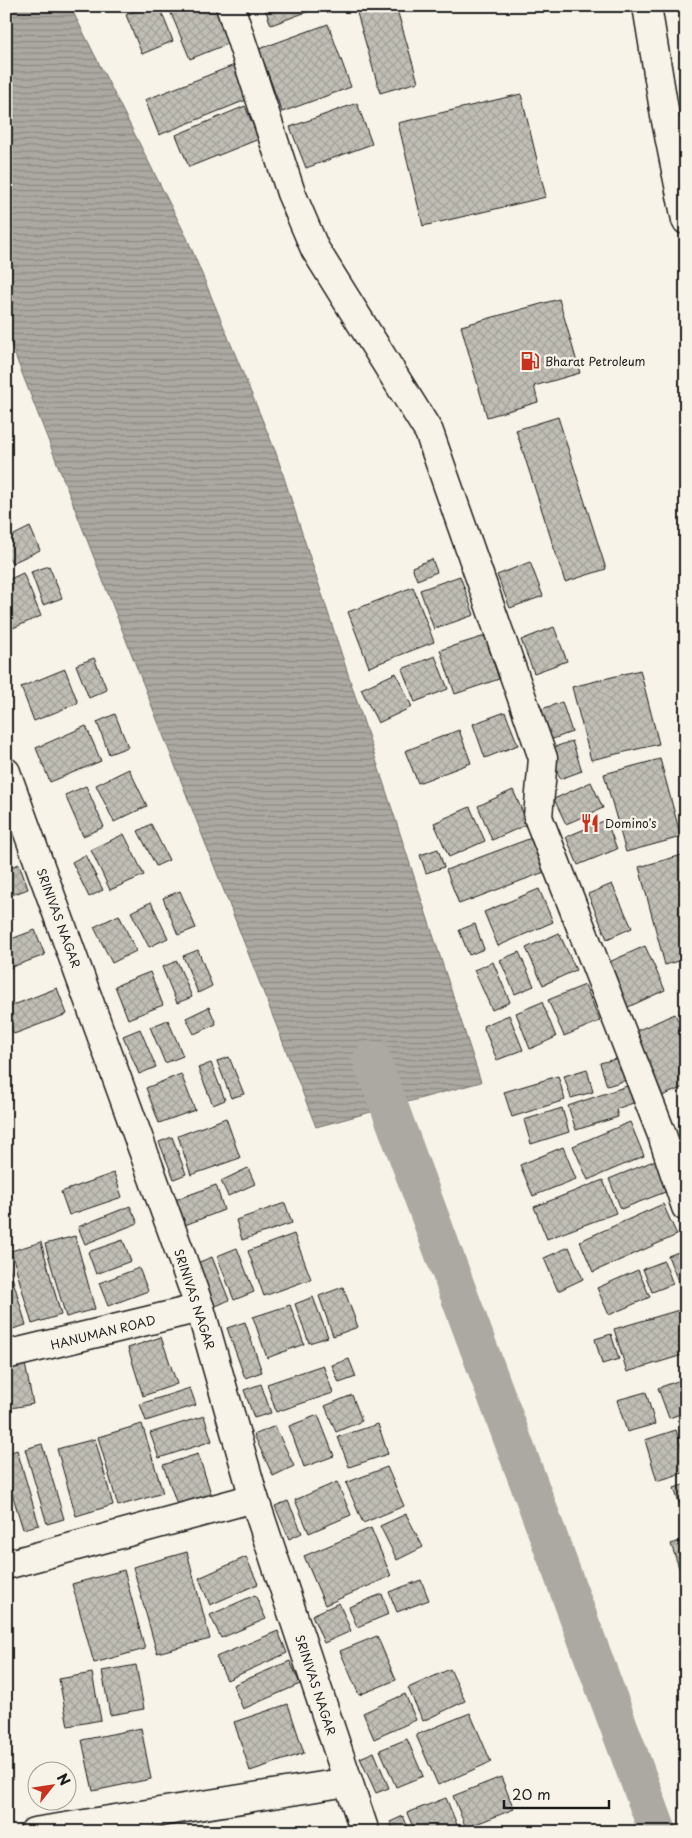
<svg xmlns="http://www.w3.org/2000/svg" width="692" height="1838" font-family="'Playpen Sans',sans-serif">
  <defs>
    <pattern id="water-rules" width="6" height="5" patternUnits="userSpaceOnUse" patternTransform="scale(1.25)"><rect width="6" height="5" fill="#aca9a2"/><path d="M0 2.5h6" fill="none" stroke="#8b8983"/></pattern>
    <pattern id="building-cross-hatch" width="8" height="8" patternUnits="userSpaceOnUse" patternTransform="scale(1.25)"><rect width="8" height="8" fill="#c0beb5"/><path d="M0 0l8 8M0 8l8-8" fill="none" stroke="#a4a39b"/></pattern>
  </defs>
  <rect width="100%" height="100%" fill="#f7f3e8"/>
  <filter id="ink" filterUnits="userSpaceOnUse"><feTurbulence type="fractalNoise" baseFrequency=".02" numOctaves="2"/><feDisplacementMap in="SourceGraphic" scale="10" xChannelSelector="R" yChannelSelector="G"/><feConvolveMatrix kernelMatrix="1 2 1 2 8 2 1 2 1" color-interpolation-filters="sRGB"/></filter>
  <g filter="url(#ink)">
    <path fill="url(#water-rules)" stroke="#72716c" d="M 6,6 L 70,6 L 187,238 L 276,453 L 481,1082 L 316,1127 L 6,332 Z"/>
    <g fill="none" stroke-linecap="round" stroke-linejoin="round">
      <path stroke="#aca9a2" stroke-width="38" d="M 372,1060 L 658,1832"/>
    </g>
    <path fill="url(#building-cross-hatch)" stroke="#1c1c1c" d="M 147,6 L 159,6 L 173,41 L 142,54 L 126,15 Z
      M 168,6 L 217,6 L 232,42 L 190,59 Z
      M 264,6 L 323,6 L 271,25 Z
      M 355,6 L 396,6 L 418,82 L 380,93 Z
      M 328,24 L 351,87 L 282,112 L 259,49 Z
      M 237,64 L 251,98 L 159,135 L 145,100 Z
      M 521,94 L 546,197 L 423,226 L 398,123 Z
      M 357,103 L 372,144 L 306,168 L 290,127 Z
      M 245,106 L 259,139 L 189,167 L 176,135 Z
      M 559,299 L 580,373 L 534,386 L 538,402 L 487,417 L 461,326 Z
      M 558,417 L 606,569 L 565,582 L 516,430 Z
      M 30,527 L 40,550 L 12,563 L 6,552 L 6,539 Z
      M 432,559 L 437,572 L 417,580 L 412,567 Z
      M 530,562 L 543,596 L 510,608 L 497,575 Z
      M 49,566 L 62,598 L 43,605 L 31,572 Z
      M 23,573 L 41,616 L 6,631 L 6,581 Z
      M 460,576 L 474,615 L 434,629 L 420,590 Z
      M 413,587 L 434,642 L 369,667 L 348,612 Z
      M 554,627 L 567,661 L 534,673 L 521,640 Z
      M 485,636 L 499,679 L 455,694 L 440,650 Z
      M 435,656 L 448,689 L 415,702 L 402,669 Z
      M 94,658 L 107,690 L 89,698 L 76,665 Z
      M 65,669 L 78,703 L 34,721 L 21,687 Z
      M 640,670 L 659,744 L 591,760 L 572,687 Z
      M 396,673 L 412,707 L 378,723 L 361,689 Z
      M 562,702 L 572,732 L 550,740 L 539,710 Z
      M 505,712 L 518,745 L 485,758 L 473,724 Z
      M 115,714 L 128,747 L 109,754 L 97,722 Z
      M 86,726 L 101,761 L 50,782 L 36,748 Z
      M 459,730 L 471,763 L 418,783 L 405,751 Z
      M 572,741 L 582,771 L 560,779 L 549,749 Z
      M 660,759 L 681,837 L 626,852 L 604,774 Z
      M 129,769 L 147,806 L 114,822 L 96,785 Z
      M 591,782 L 603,808 L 566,824 L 554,799 Z
      M 86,786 L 104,827 L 83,836 L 65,795 Z
      M 513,790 L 528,824 L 492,840 L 478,806 Z
      M 470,807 L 485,841 L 449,857 L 434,823 Z
      M 606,820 L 617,849 L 578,865 L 566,837 Z
      M 6,822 L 12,838 L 6,840 Z
      M 151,824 L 169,860 L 156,866 L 138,831 Z
      M 124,834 L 144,875 L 110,890 L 91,850 Z
      M 534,837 L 547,871 L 459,904 L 446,870 Z
      M 438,849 L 444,867 L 426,873 L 420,855 Z
      M 686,854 L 686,959 L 665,965 L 639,867 Z
      M 85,855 L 103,890 L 89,897 L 72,862 Z
      M 19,864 L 28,889 L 6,897 L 6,869 Z
      M 612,884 L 632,928 L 607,939 L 588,894 Z
      M 539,889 L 553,922 L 498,946 L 484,912 Z
      M 180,891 L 196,928 L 178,935 L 163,898 Z
      M 151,902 L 168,938 L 149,947 L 131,912 Z
      M 119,915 L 136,951 L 112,963 L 94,927 Z
      M 475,924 L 484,949 L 469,955 L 459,930 Z
      M 35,930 L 45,955 L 6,969 L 6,941 Z
      M 559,933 L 576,970 L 543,985 L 526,948 Z
      M 645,946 L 665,990 L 626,1008 L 607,963 Z
      M 198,950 L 212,986 L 198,993 L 183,956 Z
      M 519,952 L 534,986 L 515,994 L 500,960 Z
      M 177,961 L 192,997 L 177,1003 L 162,967 Z
      M 493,962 L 510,1002 L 492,1010 L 474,970 Z
      M 150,972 L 163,1005 L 128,1019 L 115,986 Z
      M 585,985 L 600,1021 L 564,1036 L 548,1000 Z
      M 57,988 L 67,1014 L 14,1034 L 6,1015 L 6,1008 Z
      M 542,1002 L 556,1037 L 530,1049 L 516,1013 Z
      M 209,1007 L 216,1024 L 194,1034 L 186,1018 Z
      M 675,1014 L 686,1037 L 686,1086 L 655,1099 L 627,1035 Z
      M 509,1015 L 523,1050 L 497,1060 L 483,1026 Z
      M 168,1020 L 183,1056 L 165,1063 L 150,1027 Z
      M 140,1029 L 156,1067 L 139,1074 L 123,1036 Z
      M 229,1057 L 244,1094 L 231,1098 L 217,1061 Z
      M 623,1057 L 630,1079 L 607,1086 L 600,1063 Z
      M 211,1063 L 225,1100 L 213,1105 L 198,1068 Z
      M 587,1069 L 593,1092 L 571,1098 L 564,1076 Z
      M 181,1074 L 195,1110 L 159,1123 L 146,1088 Z
      M 558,1076 L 565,1100 L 512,1117 L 504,1092 Z
      M 630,1085 L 636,1102 L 616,1109 L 618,1117 L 576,1130 L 568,1106 Z
      M 562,1108 L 569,1132 L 531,1144 L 524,1120 Z
      M 226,1118 L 240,1158 L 191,1175 L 178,1136 Z
      M 630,1122 L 644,1156 L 588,1180 L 573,1146 Z
      M 172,1137 L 186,1174 L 174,1179 L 159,1142 Z
      M 563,1147 L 576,1179 L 533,1196 L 520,1165 Z
      M 656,1160 L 668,1191 L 621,1209 L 609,1179 Z
      M 248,1168 L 255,1184 L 228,1196 L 221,1181 Z
      M 114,1173 L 122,1197 L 69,1215 L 61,1192 Z
      M 603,1180 L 616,1213 L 547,1239 L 534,1207 Z
      M 6,1184 L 12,1211 L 6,1212 Z
      M 216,1185 L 224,1210 L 185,1225 L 175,1200 Z
      M 285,1203 L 292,1223 L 242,1240 L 236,1220 Z
      M 663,1204 L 677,1235 L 593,1272 L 580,1241 Z
      M 130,1206 L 138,1223 L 85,1244 L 78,1227 Z
      M 294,1234 L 311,1279 L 264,1296 L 248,1251 Z
      M 75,1236 L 95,1309 L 66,1317 L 45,1244 Z
      M 123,1240 L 131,1261 L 96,1274 L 88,1252 Z
      M 41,1242 L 61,1315 L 32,1324 L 11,1251 Z
      M 569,1247 L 583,1279 L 558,1291 L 544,1258 Z
      M 237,1248 L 254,1292 L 234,1300 L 217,1256 Z
      M 686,1249 L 686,1283 L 680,1286 L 668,1256 Z
      M 6,1256 L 26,1325 L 6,1331 Z
      M 212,1257 L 229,1300 L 214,1307 L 197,1263 Z
      M 664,1261 L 673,1284 L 652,1292 L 643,1269 Z
      M 139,1268 L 148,1291 L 108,1306 L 99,1283 Z
      M 638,1270 L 650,1297 L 609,1315 L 597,1288 Z
      M 343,1287 L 358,1327 L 333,1336 L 319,1296 Z
      M 313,1297 L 328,1337 L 309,1343 L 295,1304 Z
      M 290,1305 L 304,1344 L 267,1358 L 253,1317 Z
      M 686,1308 L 686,1354 L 627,1372 L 614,1329 Z
      M 245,1322 L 262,1372 L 245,1378 L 227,1328 Z
      M 611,1334 L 619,1359 L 602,1364 L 595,1339 Z
      M 161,1337 L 177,1384 L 143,1396 L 128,1348 Z
      M 349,1359 L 356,1377 L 339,1383 L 332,1365 Z
      M 25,1364 L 33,1404 L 6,1409 L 6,1368 Z
      M 323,1365 L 333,1393 L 276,1412 L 267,1384 Z
      M 686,1378 L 686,1412 L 669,1418 L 658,1388 Z
      M 261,1384 L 271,1413 L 254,1418 L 244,1390 Z
      M 190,1388 L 196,1405 L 146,1421 L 140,1404 Z
      M 646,1392 L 655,1424 L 627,1432 L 617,1400 Z
      M 352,1395 L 362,1421 L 336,1432 L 325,1406 Z
      M 318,1415 L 334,1456 L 304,1467 L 289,1426 Z
      M 204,1416 L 212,1441 L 159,1458 L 150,1433 Z
      M 142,1424 L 163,1493 L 118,1506 L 98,1437 Z
      M 378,1424 L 388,1454 L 349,1467 L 338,1437 Z
      M 275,1426 L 294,1466 L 273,1476 L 254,1435 Z
      M 676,1430 L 686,1461 L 686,1472 L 657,1481 L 645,1440 Z
      M 95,1439 L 113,1505 L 76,1516 L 57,1449 Z
      M 42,1444 L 64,1519 L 47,1524 L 25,1449 Z
      M 17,1450 L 39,1525 L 23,1529 L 6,1474 L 6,1454 Z
      M 198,1454 L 212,1496 L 178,1507 L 163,1465 Z
      M 387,1467 L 404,1506 L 363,1523 L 346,1483 Z
      M 337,1482 L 351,1515 L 309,1533 L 295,1500 Z
      M 686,1484 L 686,1524 L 674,1488 Z
      M 288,1501 L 302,1533 L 289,1539 L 275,1506 Z
      M 406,1514 L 423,1547 L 397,1560 L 380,1526 Z
      M 371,1528 L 391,1576 L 325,1605 L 304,1556 Z
      M 686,1539 L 686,1584 L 685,1585 L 671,1544 Z
      M 187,1552 L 210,1639 L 157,1653 L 133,1567 Z
      M 246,1557 L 258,1584 L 210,1605 L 199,1578 Z
      M 124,1570 L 145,1649 L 94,1663 L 72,1584 Z
      M 421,1580 L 429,1600 L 397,1612 L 389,1592 Z
      M 382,1594 L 389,1614 L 357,1627 L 349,1607 Z
      M 255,1595 L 266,1619 L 221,1638 L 210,1615 Z
      M 339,1603 L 351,1631 L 324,1643 L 312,1615 Z
      M 278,1631 L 287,1653 L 227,1680 L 216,1657 Z
      M 377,1636 L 396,1680 L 359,1695 L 340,1651 Z
      M 290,1661 L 300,1684 L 243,1709 L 233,1685 Z
      M 136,1665 L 144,1709 L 110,1715 L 102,1671 Z
      M 450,1669 L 465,1701 L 423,1721 L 408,1688 Z
      M 92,1673 L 101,1720 L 68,1726 L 59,1679 Z
      M 405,1694 L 416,1720 L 374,1739 L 363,1713 Z
      M 288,1704 L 304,1753 L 250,1771 L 234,1722 Z
      M 470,1713 L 491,1762 L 438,1785 L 416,1735 Z
      M 141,1728 L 151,1779 L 93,1791 L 82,1740 Z
      M 407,1739 L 423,1776 L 396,1787 L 380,1750 Z
      M 374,1752 L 389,1788 L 376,1793 L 360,1758 Z
      M 501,1777 L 514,1809 L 466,1828 L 453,1796 Z
      M 446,1798 L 460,1832 L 415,1832 L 407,1813 Z
      M 403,1816 L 410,1832 L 394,1832 L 390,1822 Z
      M 324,1827 L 325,1832 L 304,1832 Z"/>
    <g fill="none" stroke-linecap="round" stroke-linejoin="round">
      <g stroke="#1c1c1c" stroke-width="31">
        <path id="street" d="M 230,6 L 291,193 L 315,249 L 429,432 L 543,758 L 538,817 L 662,1135 L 686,1207
          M 6,1355 L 200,1308
          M 6,1565 L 254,1498
          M 34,1832 L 348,1782"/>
      </g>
      <g stroke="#1c1c1c" stroke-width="31">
        <path id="secondary" d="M 6,772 L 200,1308 L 254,1498 L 365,1832"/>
      </g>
      <g stroke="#1c1c1c" stroke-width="31">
        <path id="highway" d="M 647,6 L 665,116 L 686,220"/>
      </g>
      <use href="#street" stroke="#f7f3e8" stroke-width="28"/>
      <use href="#secondary" stroke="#f7f3e8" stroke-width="28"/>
      <use href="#highway" stroke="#f7f3e8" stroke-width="28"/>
    </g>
  </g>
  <defs>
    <g id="fuel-bare" transform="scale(1.5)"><path d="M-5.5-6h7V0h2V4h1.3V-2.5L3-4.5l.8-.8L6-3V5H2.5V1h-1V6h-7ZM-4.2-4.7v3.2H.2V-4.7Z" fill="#c8321e" stroke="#f7f3e8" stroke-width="2.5" paint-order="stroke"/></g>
    <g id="restaurant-bare" transform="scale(1.5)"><path d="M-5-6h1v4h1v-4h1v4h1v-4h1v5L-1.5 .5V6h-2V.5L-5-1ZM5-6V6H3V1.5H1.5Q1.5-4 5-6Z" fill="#c8321e" stroke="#f7f3e8" stroke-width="2.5" paint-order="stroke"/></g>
  </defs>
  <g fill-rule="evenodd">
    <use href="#fuel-bare" x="530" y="361"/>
    <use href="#restaurant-bare" x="590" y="823"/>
  </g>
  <g text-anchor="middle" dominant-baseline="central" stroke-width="5" stroke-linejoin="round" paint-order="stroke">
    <g font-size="12" fill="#1c1c1c" stroke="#f7f3e8" text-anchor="start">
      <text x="545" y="361">Bharat Petroleum</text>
      <text x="605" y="823">Domino's</text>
    </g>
    <g font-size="12" fill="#1c1c1c" stroke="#f7f3e8">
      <text transform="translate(59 918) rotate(70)">SRINIVAS NAGAR</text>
      <text transform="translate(195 1299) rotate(72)">SRINIVAS NAGAR</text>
      <text transform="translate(103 1332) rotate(-14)">HANUMAN ROAD</text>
      <text transform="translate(316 1685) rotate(72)">SRINIVAS NAGAR</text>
    </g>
  </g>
  <rect width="692" height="1838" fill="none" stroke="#f7f3e8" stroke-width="25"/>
  <rect x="12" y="12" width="667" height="1813" fill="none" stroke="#1c1c1c" stroke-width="2" filter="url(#ink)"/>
  <g transform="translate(52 1786) rotate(60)"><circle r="24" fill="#f7f3e8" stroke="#9f9d96"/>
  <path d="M0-4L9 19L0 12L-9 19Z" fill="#c8321e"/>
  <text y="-8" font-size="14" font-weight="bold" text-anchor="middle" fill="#1c1c1c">N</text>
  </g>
  <path d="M504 1800v8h105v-8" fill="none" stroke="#1c1c1c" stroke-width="2.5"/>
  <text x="512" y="1800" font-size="15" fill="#1c1c1c" stroke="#f7f3e8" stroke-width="4" paint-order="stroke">20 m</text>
</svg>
